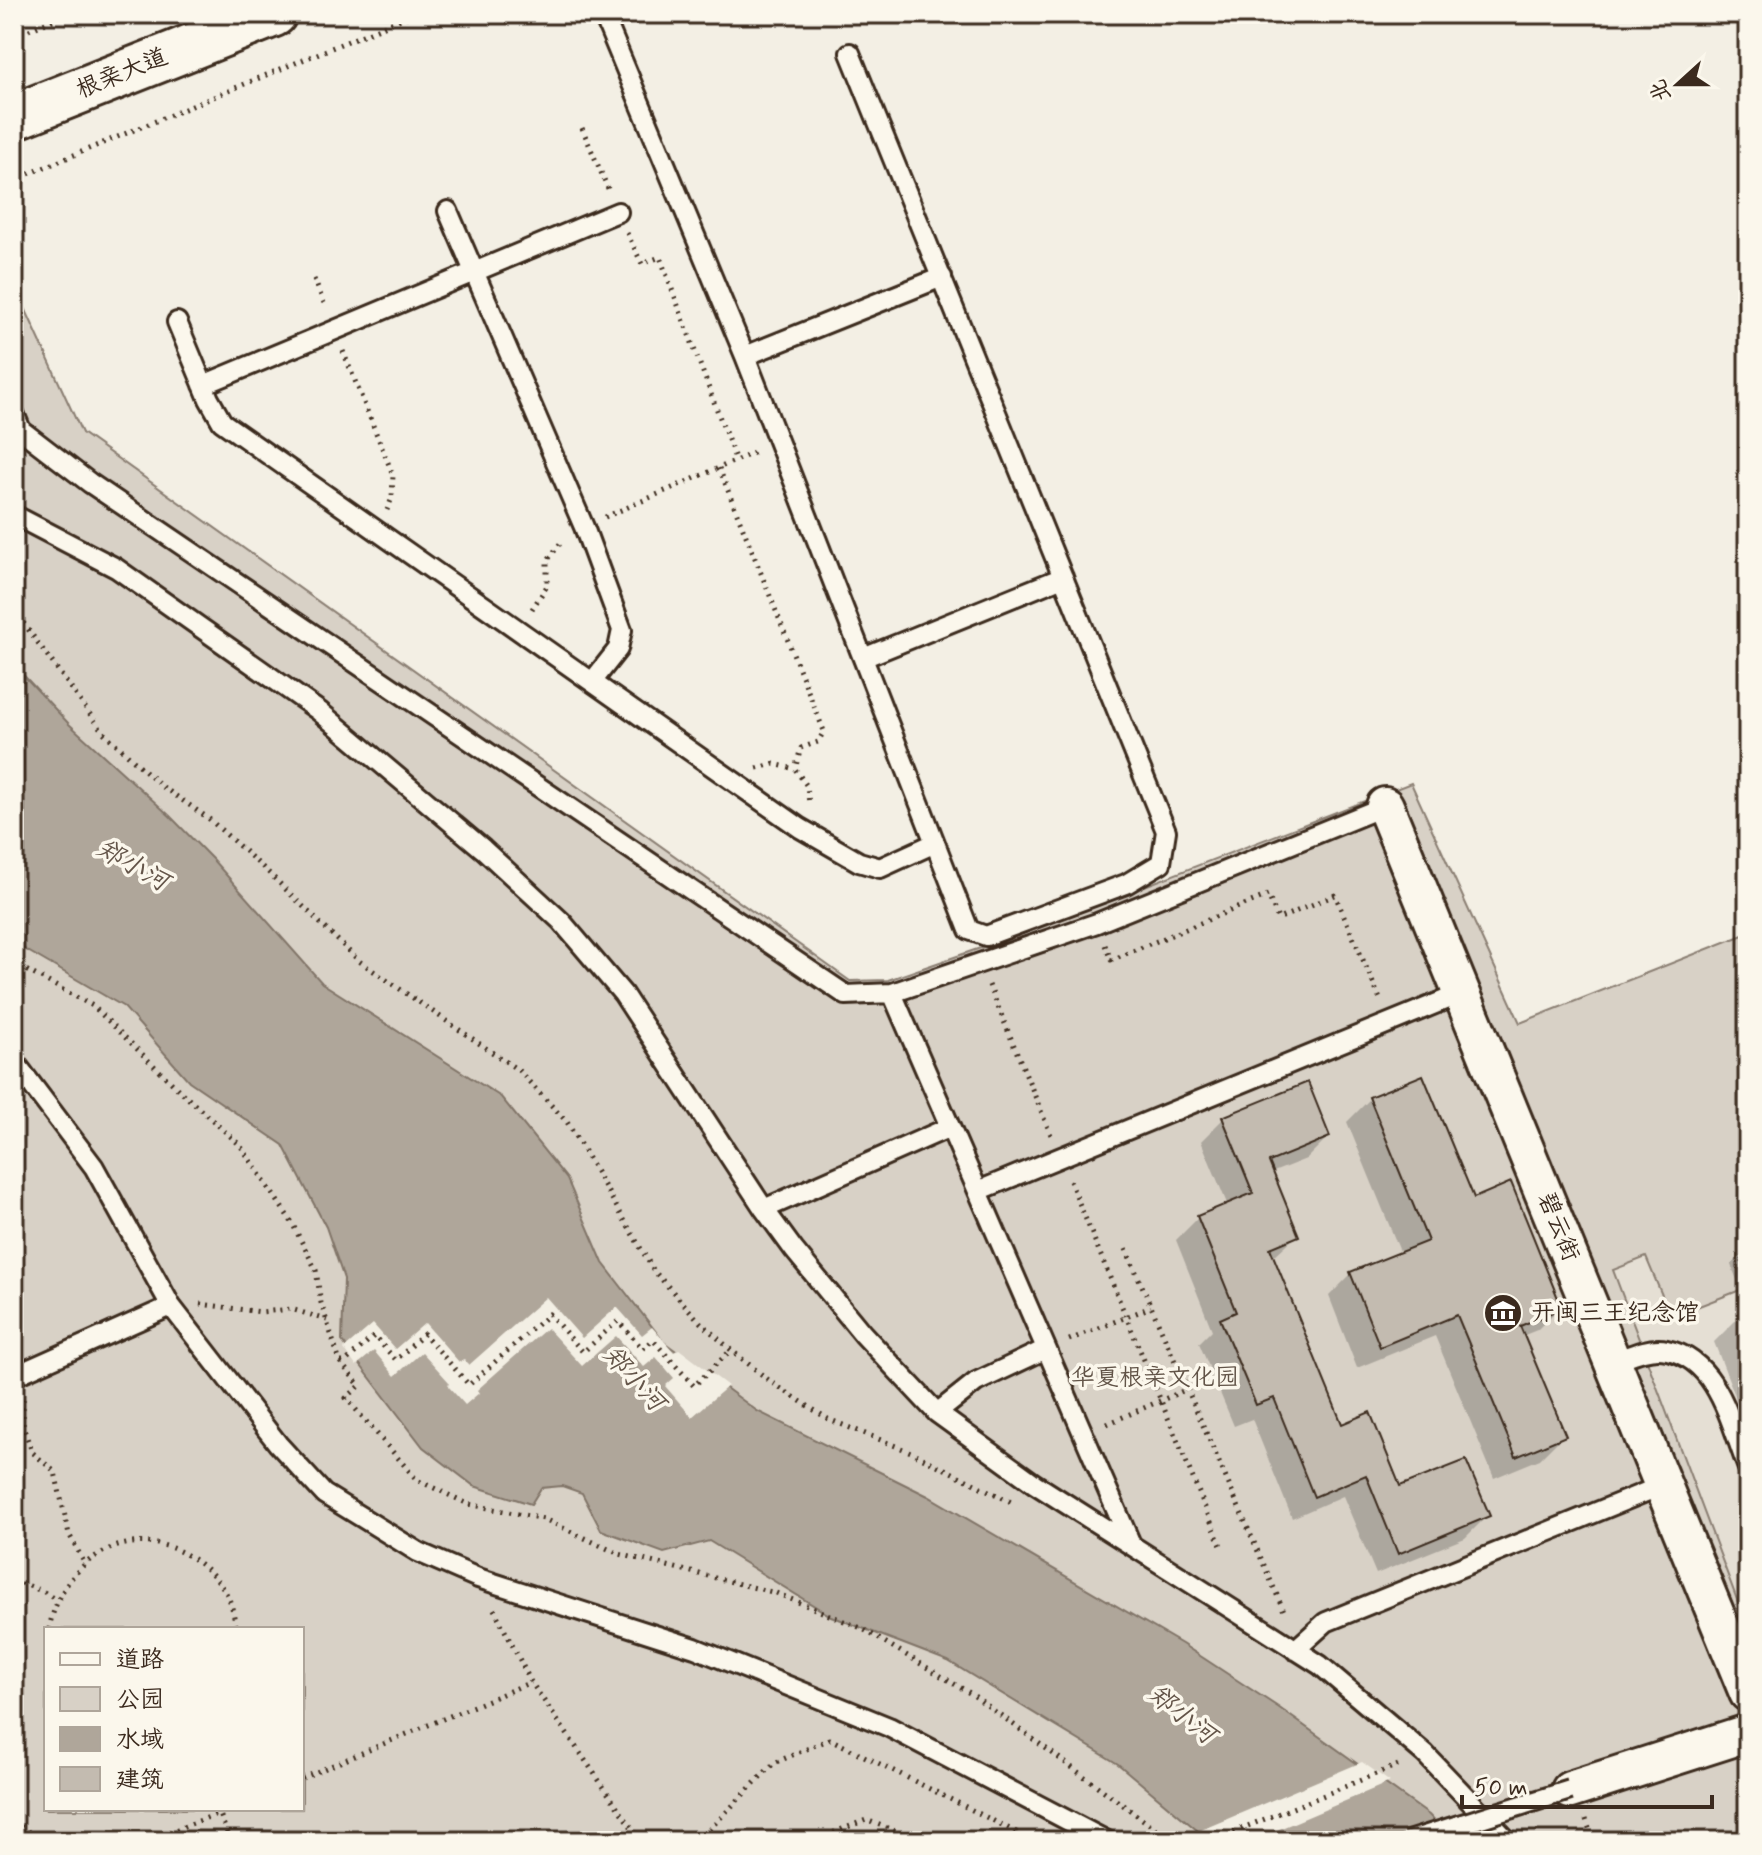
<svg xmlns="http://www.w3.org/2000/svg" width="1762" height="1855" font-family="Mynerve,'LXGW WenKai TC',sans-serif">
  <rect width="100%" height="100%" fill="#f3efe4"/>
  <filter id="ink" filterUnits="userSpaceOnUse"><feTurbulence type="fractalNoise" baseFrequency=".0125" numOctaves="2"/><feDisplacementMap in="SourceGraphic" scale="16" xChannelSelector="R" yChannelSelector="G"/><feConvolveMatrix kernelMatrix="1 2 1 2 8 2 1 2 1" color-interpolation-filters="sRGB"/></filter>
  <g filter="url(#ink)">
    <path fill="#e5dfd4" d="M 1748,933 L 1748,1629 L 1519,1023 Z"/>
    <path fill="#d8d1c6" stroke="#8a7e72" stroke-width="2" fill-rule="evenodd" d="M 14,284 L 82,433 L 850,981 L 888,980 L 1018,935 L 1411,783 L 1520,1023 L 1748,933 L 1748,1287 L 1671,1317 L 1646,1257 L 1613,1270 L 1748,1629 L 1748,1841 L 14,1841 ZM 46,1629 L 302,1629 L 302,1809 L 46,1809 Z"/>
    <path fill="#afa69a" stroke="#817468" stroke-width="2" d="M 14,665 L 69,724 L 170,816 L 213,860 L 322,983 L 501,1097 L 567,1179 L 603,1263 L 664,1342 L 757,1411 L 928,1496 L 1182,1644 L 1278,1707 L 1429,1815 L 1453,1841 L 1210,1841 L 1118,1764 L 948,1661 L 831,1616 L 709,1541 L 664,1553 L 601,1530 L 582,1493 L 562,1486 L 541,1488 L 531,1504 L 474,1486 L 423,1447 L 342,1341 L 344,1279 L 326,1227 L 283,1145 L 189,1081 L 124,1007 L 14,943 Z"/>
    <path fill="#f3efe4" d="M 546,1297 L 582,1338 L 617,1307 L 642,1335 L 652,1327 L 674,1352 L 679,1349 L 728,1386 L 692,1417 L 665,1386 L 674,1378 L 656,1357 L 644,1367 L 616,1336 L 582,1366 L 547,1328 L 477,1390 L 479,1393 L 465,1405 L 448,1386 L 449,1382 L 422,1352 L 395,1376 L 374,1351 L 356,1366 L 344,1349 L 373,1324 L 395,1349 L 425,1323 L 459,1362 L 464,1360 L 469,1365 Z
      M 1362,1762 L 1390,1782 L 1251,1841 L 1204,1841 L 1194,1833 Z"/>
    <path fill="#0003" d="M 1422,1078 L 1473,1200 L 1560,1307 L 1537,1330 L 1522,1336 L 1563,1436 L 1540,1459 L 1494,1478 L 1435,1336 L 1357,1368 L 1329,1296 L 1351,1274 L 1401,1254 L 1347,1122 L 1370,1099 Z
      M 1223,1119 L 1328,1137 L 1306,1159 L 1271,1173 L 1297,1235 L 1272,1258 L 1341,1426 L 1399,1489 L 1487,1516 L 1465,1538 L 1376,1574 L 1343,1496 L 1292,1518 L 1252,1419 L 1234,1426 L 1199,1343 L 1212,1330 L 1176,1240 L 1198,1218 L 1228,1206 L 1201,1141 Z
      M 1748,1248 L 1748,1307 L 1731,1265 Z
      M 1748,1316 L 1748,1429 L 1714,1342 L 1735,1321 Z"/>
    <path fill="#c3bbb0" stroke="#3b2a1e" stroke-width="2" d="M 1423,1075 L 1474,1198 L 1511,1182 L 1562,1308 L 1520,1326 L 1566,1436 L 1516,1457 L 1457,1315 L 1380,1347 L 1350,1272 L 1428,1241 L 1369,1097 Z
      M 1308,1082 L 1330,1137 L 1269,1162 L 1299,1236 L 1270,1248 L 1342,1424 L 1370,1412 L 1400,1486 L 1466,1460 L 1490,1516 L 1398,1554 L 1366,1475 L 1314,1497 L 1274,1398 L 1256,1405 L 1220,1319 L 1236,1312 L 1197,1216 L 1253,1193 L 1222,1117 Z"/>
    <g fill="none" stroke-linecap="round" stroke-linejoin="round">
      <g stroke="#3b2a1e" stroke-width="24">
        <path id="lane" d="M 603,14 L 745,356 L 969,930 L 986,936 L 1126,884 L 1161,863 L 1166,831 L 850,53
          M 448,211 L 584,527 L 622,630 L 618,649 L 592,682
          M 177,322 L 209,399 L 222,422 L 800,828 L 859,862 L 880,868 L 935,843
          M 745,356 L 942,277
          M 203,385 L 618,212
          M 14,413 L 21,430 L 90,483 L 846,995 L 892,993 L 1097,923 L 1385,806
          M 14,515 L 116,568 L 319,711 L 483,849 L 561,921 L 623,994 L 764,1209 L 794,1250 L 863,1334 L 937,1413 L 1035,1484 L 1320,1665 L 1425,1754 L 1508,1841
          M 863,658 L 1063,577
          M 892,993 L 1131,1544
          M 14,1061 L 94,1167 L 171,1306 L 278,1444 L 324,1494 L 418,1552 L 478,1578 L 695,1648 L 889,1727 L 1107,1841
          M 978,1191 L 1462,993
          M 764,1209 L 950,1127
          M 1613,1362 C 1629,1356 1649,1346 1667,1350 C 1719,1360 1731,1426 1748,1468
          M 14,1376 L 171,1306
          M 937,1413 L 976,1382 L 1046,1349
          M 1295,1650 L 1326,1622 L 1663,1485"/>
      </g>
      <g stroke="#3b2a1e" stroke-width="42">
        <path id="street" d="M 1385,806 L 1748,1693
          M 1570,1790 L 1748,1733"/>
      </g>
      <g stroke="#3b2a1e" stroke-width="50">
        <path id="primary" d="M 14,117 L 274,14"/>
      </g>
      <path stroke="#3b2a1e" stroke-width="5" stroke-dasharray="2 6" stroke-linecap="butt" d="M 14,36 L 68,14
        M 582,128 L 609,191
        M 14,180 L 413,14
        M 627,233 L 642,264 L 660,257 L 736,461
        M 314,279 L 326,308
        M 343,351 L 393,475 L 392,498 L 387,510
        M 719,468 L 824,731 L 818,742 L 801,748 L 795,769
        M 605,517 L 758,451
        M 532,609 L 547,586 L 547,561 L 562,541
        M 14,610 L 103,732 L 163,787 L 208,818 L 270,874 L 359,961 L 518,1070 L 567,1122 L 654,1271 L 701,1323 L 731,1350 L 771,1382 L 828,1419 L 911,1452 L 1011,1502
        M 757,768 L 774,764 L 795,769 L 807,786 L 809,804
        M 1105,945 L 1111,960 L 1268,895 L 1278,919 L 1335,895 L 1380,999
        M 14,961 L 22,968 L 93,1006 L 182,1093 L 240,1145 L 291,1221 L 316,1270 L 321,1303 L 340,1362 L 360,1386 L 346,1398 L 417,1480 L 468,1504 L 544,1519 L 619,1554 L 776,1593 L 861,1628 L 973,1695 L 1164,1835 L 1176,1841
        M 989,985 L 1051,1135
        M 1070,1181 L 1221,1546
        M 1126,1249 L 1284,1611
        M 200,1304 L 261,1312 L 291,1309 L 327,1320
        M 1069,1340 L 1151,1307
        M 341,1362 L 345,1362 L 374,1336 L 396,1360 L 424,1334 L 469,1385 L 549,1314 L 583,1352 L 618,1321 L 643,1349 L 653,1340 L 694,1386 L 731,1350
        M 23,1399 L 23,1426 L 32,1452 L 55,1472 L 69,1534 L 85,1564
        M 1107,1424 L 1240,1366
        M 14,1580 L 44,1592 L 56,1600
        M 494,1609 L 531,1682 L 641,1841
        M 49,1629 C 62,1560 129,1518 192,1558 C 207,1568 222,1582 229,1599 C 233,1608 234,1619 237,1629
        M 302,1778 L 531,1682
        M 218,1809 L 230,1841
        M 1586,1819 L 1593,1841
        M 14,1822 L 42,1841
        M 146,1841 L 230,1809
        M 698,1841 L 774,1763 L 830,1739 L 1016,1832 L 1020,1841
        M 811,1841 L 866,1820 L 923,1841
        M 1211,1841 L 1398,1765"/>
      <use href="#lane" stroke="#fbf7ec" stroke-width="18"/>
      <use href="#street" stroke="#fbf7ec" stroke-width="36"/>
      <use href="#primary" stroke="#fbf7ec" stroke-width="44"/>
      <g stroke="#3b2a1e" stroke-width="24" stroke-linecap="butt">
        <path id="lane-bridge" d="M 1408,1841 L 1570,1790"/>
      </g>
      <use href="#lane-bridge" stroke="#fbf7ec" stroke-width="18"/>
    </g>
  </g>
  <defs>
    <g id="museum-disc" transform="scale(2)"><circle r="9.5" fill="#3b2a1e" stroke="#fbf7ec"/><path d="M0-6L6-3V-2H-6V-3ZM-5-1h2V3h-2ZM-1-1h2V3h-2ZM3-1h2V3H3ZM-6 4H6V6H-6Z" fill="#fff"/></g>
  </defs>
  <g fill-rule="evenodd">
    <use href="#museum-disc" x="1503" y="1313"/>
  </g>
  <g text-anchor="middle" dominant-baseline="central" stroke-width="7" stroke-linejoin="round" paint-order="stroke">
    <g font-size="24" fill="#3b2a1e" stroke="#fbf7ec">
      <text transform="translate(122 74) rotate(-22)">根亲大道</text>
      <text transform="translate(1558 1227) rotate(68)">碧云街</text>
    </g>
    <g font-size="24" fill="#3b2a1e" stroke="#fbf7ec" text-anchor="start">
      <text x="1531" y="1313">开闽三王纪念馆</text>
    </g>
    <g font-size="24" fill="#625448" stroke="#fbf7ec">
      <text x="1155" y="1378">华夏根亲文化园</text>
    </g>
    <g font-size="26" font-style="italic" fill="#645549" stroke="#fbf7ec">
      <text transform="translate(132 866) rotate(29)">郑小河</text>
      <text transform="translate(633 1379) rotate(47)">郑小河</text>
      <text transform="translate(1181 1715) rotate(38)">郑小河</text>
    </g>
  </g>
  <rect width="1762" height="1855" fill="none" stroke="#fbf7ec" stroke-width="48"/>
  <rect x="24" y="24" width="1714" height="1807" fill="none" stroke="#3b2a1e" stroke-width="3" filter="url(#ink)"/>
  <rect x="44" y="1627" width="260" height="184" fill="#fbf7ec" stroke="#aea59a" stroke-width="2"/>
  <rect x="60" y="1653" width="40" height="12" fill="#fbf7ec" stroke="#aea59a" stroke-width="2"/>
  <text x="116" y="1667" font-size="24" fill="#3b2a1e">道路</text>
  <rect x="60" y="1687" width="40" height="24" fill="#d8d1c6" stroke="#aea59a" stroke-width="2"/>
  <text x="116" y="1707" font-size="24" fill="#3b2a1e">公园</text>
  <rect x="60" y="1727" width="40" height="24" fill="#afa69a" stroke="#aea59a" stroke-width="2"/>
  <text x="116" y="1747" font-size="24" fill="#3b2a1e">水域</text>
  <rect x="60" y="1767" width="40" height="24" fill="#c3bbb0" stroke="#aea59a" stroke-width="2"/>
  <text x="116" y="1787" font-size="24" fill="#3b2a1e">建筑</text>
  <g transform="translate(1678 84) rotate(249)" stroke="#fbf7ec" stroke-width="6" paint-order="stroke">
  <path d="M0-6L14 30L0 20L-14 30Z" fill="#3b2a1e"/>
  <text y="-12" font-size="22" font-weight="bold" text-anchor="middle" fill="#3b2a1e">北</text>
  </g>
  <path d="M1462 1795v12h250v-12" fill="none" stroke="#3b2a1e" stroke-width="4"/>
  <text x="1474" y="1795" font-size="24" fill="#3b2a1e" stroke="#fbf7ec" stroke-width="6" paint-order="stroke">50 m</text>
</svg>
